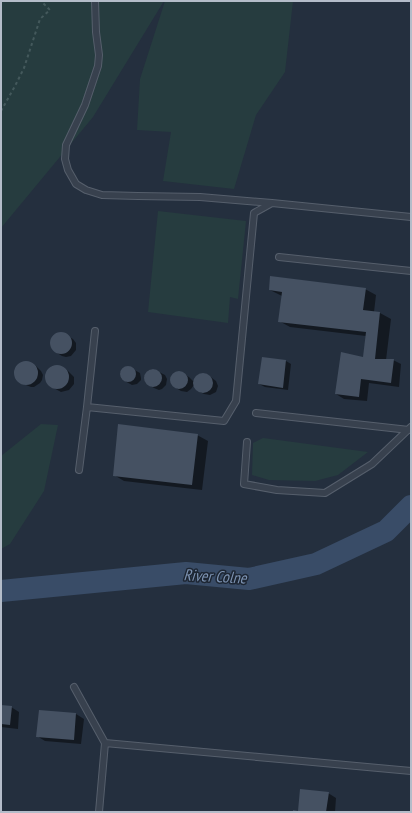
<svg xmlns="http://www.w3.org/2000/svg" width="412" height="813" font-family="'PT Sans Narrow',sans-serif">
  <rect width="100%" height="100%" fill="#242f3e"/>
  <path fill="#263c3f" d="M 1,1 L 164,1 L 93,117 L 1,228 Z
    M 165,1 L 293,1 L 285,72 L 256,115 L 234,189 L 163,181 L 171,132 L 137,130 L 140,79 Z
    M 158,211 L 246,221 L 238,299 L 230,297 L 228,323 L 148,312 Z
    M 41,424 L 58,425 L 44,491 L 10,544 L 1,549 L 1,456 Z
    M 263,438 L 368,452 L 338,475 L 315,481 L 269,480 L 252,475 L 253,443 Z"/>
  <path fill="#0007" d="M 365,289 L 376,295 L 374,312 L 380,313 L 391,319 L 386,360 L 393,360 L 401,364 L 399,387 L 369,383 L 367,401 L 344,399 L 336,394 L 364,358 L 366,336 L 290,327 L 279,321 L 282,296 L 270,290 Z
    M 60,333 L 64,334 L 73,339 L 76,343 L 76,350 L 71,356 L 66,357 L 62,356 L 57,353 L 51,347 L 50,343 L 51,340 L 55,334 Z
    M 263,358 L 286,361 L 291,364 L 288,390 L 265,387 L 259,384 Z
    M 26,362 L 30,363 L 36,366 L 41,371 L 43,375 L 42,380 L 40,383 L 34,387 L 31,387 L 26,385 L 20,382 L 16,376 L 16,369 L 21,363 Z
    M 55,366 L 59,366 L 63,367 L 68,371 L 74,377 L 74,384 L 69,390 L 61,392 L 50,386 L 47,383 L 46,379 L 47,372 L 51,367 Z
    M 127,367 L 129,367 L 140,373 L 141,378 L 141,380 L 137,384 L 132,385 L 123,380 L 121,378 L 120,373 L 123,368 Z
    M 153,369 L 165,375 L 167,379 L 166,385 L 162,389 L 159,390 L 154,388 L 146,383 L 144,377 L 147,372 L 149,370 Z
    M 177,372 L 180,372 L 189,377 L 194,382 L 195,378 L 199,374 L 205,374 L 208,375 L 216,381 L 218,386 L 216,392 L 210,395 L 204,394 L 198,391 L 194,385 L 191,389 L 187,392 L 181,391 L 173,386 L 171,381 L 172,376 Z
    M 197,435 L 208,441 L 202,490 L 124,481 L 114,475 Z
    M 1,706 L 11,707 L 19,712 L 18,729 L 1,727 Z
    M 76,714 L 84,719 L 81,744 L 45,741 L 37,736 Z
    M 328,793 L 336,798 L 335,812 L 294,812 L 299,812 Z"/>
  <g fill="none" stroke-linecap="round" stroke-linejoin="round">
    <path stroke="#394c67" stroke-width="22" d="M 1,591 L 186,573 L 249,579 L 316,564 L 386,531 L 411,506"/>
  </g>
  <path fill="#455162" d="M 270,276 L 366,288 L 363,310 L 380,312 L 375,359 L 394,359 L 391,383 L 361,379 L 359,397 L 335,394 L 341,352 L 363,357 L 366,332 L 278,322 L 282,292 L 269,290 Z
    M50 343a11 11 0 1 1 22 0a11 11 0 1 1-22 0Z
    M 262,357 L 286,360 L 283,388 L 258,384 Z
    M14 373a12 12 0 1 1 24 0a12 12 0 1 1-24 0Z
    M45 377a12 12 0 1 1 24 0a12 12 0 1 1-24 0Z
    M120 374a8 8 0 1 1 16 0a8 8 0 1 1-16 0Z
    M144 378a9 9 0 1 1 18 0a9 9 0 1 1-18 0Z
    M170 380a9 9 0 1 1 18 0a9 9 0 1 1-18 0Z
    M193 383a10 10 0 1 1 20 0a10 10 0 1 1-20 0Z
    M 118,424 L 198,434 L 192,485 L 113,476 Z
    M 1,705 L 12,706 L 10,725 L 1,724 Z
    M 39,710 L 76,713 L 74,740 L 36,737 Z
    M 300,789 L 329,792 L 326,812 L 293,812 L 293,810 L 298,811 Z"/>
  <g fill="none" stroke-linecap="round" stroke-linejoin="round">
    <g stroke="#565f6c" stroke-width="8">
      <path id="lane" d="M 95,1 L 96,32 L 99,55 L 98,66 L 85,105 L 66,145 L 65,159 L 68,170 L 76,184 L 86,190 L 102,195 L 138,196 L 200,197 L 272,203
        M 279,257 L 411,271
        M 95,331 L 87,407 L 224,421 L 236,401 L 254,213 L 272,203 L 411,217
        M 256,413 L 409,430
        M 247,442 L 244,484 L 277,490 L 325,493 L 372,464 L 411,427
        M 79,470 L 87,407
        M 74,687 L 105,743 L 411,771
        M 99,812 L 105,743"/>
    </g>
    <path stroke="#44595c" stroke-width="2" stroke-dasharray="3 3" stroke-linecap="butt" d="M 1,111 L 15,86 L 24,68 L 40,19 L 50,10 L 41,1"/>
    <use href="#lane" stroke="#38414e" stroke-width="6"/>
  </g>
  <g text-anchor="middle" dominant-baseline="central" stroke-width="3" stroke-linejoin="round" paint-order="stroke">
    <g font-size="16" font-style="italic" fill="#7c92b1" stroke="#1d2633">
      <text transform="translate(215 576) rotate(3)">River Colne</text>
    </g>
  </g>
  <rect width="412" height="813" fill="none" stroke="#b4bcc9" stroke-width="4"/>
</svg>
